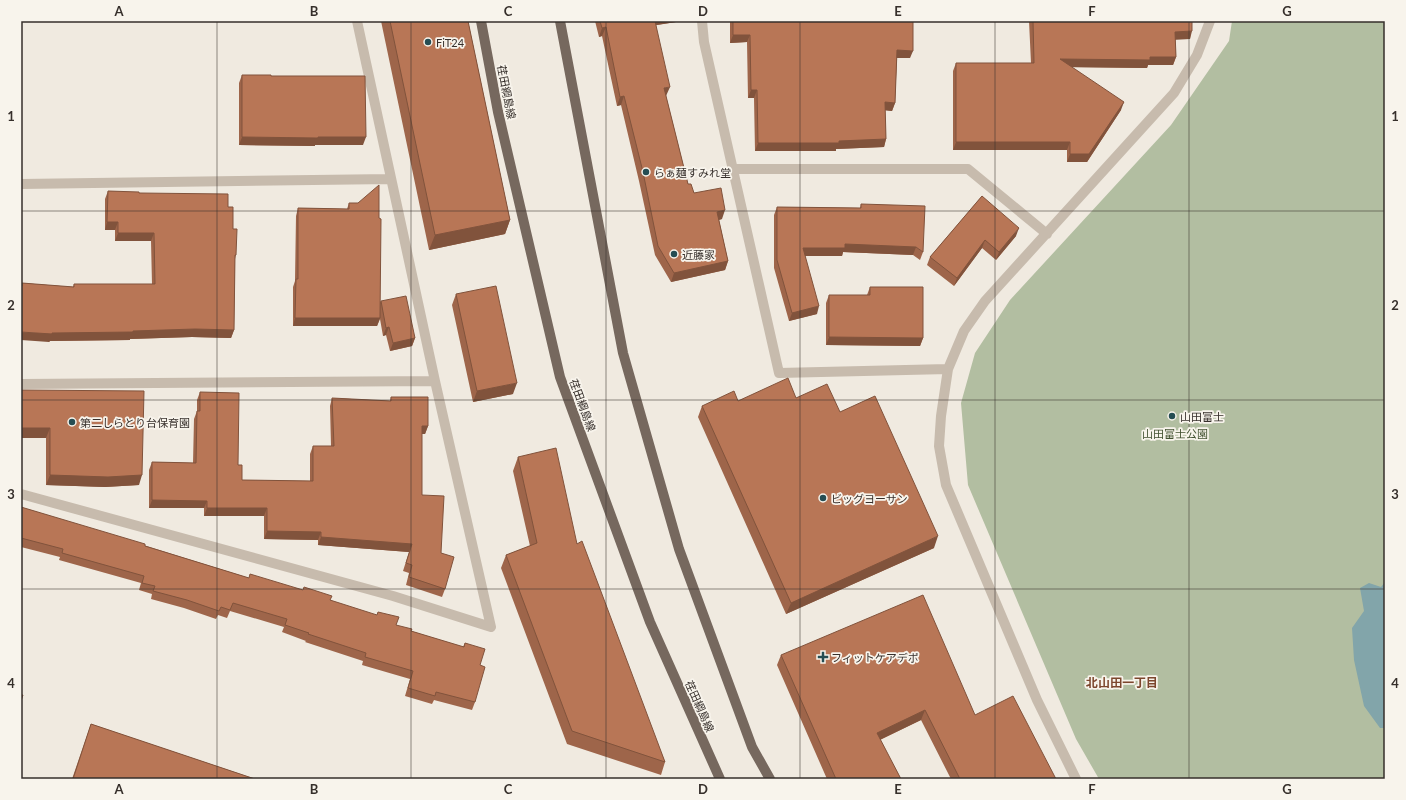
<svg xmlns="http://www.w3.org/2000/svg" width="1406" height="800" font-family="Lato,'Noto Sans JP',sans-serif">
  <rect width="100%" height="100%" fill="#f0eae0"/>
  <path fill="#b2bea1" d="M 1232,21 L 1385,21 L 1385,779 L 1099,779 L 1076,739 L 968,485 L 961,403 L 975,353 L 1010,300 L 1171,125 L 1229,41 Z"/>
  <path fill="#82a5aa" d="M 1385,582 L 1385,728 L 1380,728 L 1364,706 L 1354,660 L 1352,628 L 1364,611 L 1360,588 L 1369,583 L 1381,587 Z"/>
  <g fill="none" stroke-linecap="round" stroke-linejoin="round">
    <path stroke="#c7bbad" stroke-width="10" d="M 702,21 L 704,42 L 779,373 L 948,369
      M 732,169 L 968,169 L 1047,234
      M 21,184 L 391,179
      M 21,384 L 435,381
      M 21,494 L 393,596 L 491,627 L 435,381 L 357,21
      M 1076,779 L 1037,700 L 946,485 L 939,446 L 941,416 L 948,369 L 964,331 L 985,301 L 1174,93 L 1197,55 L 1210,21"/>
    <path stroke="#76685e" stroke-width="10" d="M 481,21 L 498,112 L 560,377 L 650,622 L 720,779
      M 560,21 L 623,353 L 679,549 L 752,747 L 770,779"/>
  </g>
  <path fill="#9e654a" d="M 381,21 L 468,21 L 510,220 L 505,234 L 429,250 Z
    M 595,21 L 676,21 L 676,22 L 656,25 L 666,96 L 688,184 L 694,193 L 722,219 L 719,220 L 728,261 L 725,270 L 671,282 L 655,255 L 639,181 L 621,105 L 617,106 L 602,36 L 599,37 Z
    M 730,21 L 913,21 L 910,58 L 897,58 L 895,103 L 892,111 L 885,110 L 886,139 L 884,147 L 836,149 L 836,151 L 755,151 L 754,98 L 748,98 L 747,42 L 730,43 Z
    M 1029,21 L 1192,21 L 1190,39 L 1175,39 L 1176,57 L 1173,65 L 1148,65 L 1147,68 L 1072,67 L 1121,110 L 1087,162 L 1067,162 L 1067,150 L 953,150 L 953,71 L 956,63 L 1031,63 Z
    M 242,75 L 271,76 L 363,145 L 315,145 L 315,146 L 239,145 L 239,83 Z
    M 108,191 L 139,193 L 228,207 L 233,229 L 236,255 L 235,259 L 234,330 L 231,338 L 192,337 L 130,339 L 130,340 L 50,341 L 49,342 L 21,285 L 22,283 L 73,287 L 74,284 L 152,284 L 151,241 L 115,241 L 115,230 L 105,230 L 105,199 Z
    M 982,196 L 1016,236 L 996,260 L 982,248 L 954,286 L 927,265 L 930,257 Z
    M 349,203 L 380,302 L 381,301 L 415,338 L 412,346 L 390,351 L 386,335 L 383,336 L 380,319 L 377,326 L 293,326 L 293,287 L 295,281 L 296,216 L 298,208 L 347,209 Z
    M 861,204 L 923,252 L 920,260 L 913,255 L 843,252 L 842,256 L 805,256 L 817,314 L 789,321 L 774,268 L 774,215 L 777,207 L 860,208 Z
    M 870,287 L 923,338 L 920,346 L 826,345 L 826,303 L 829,295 L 867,295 Z
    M 456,294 L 513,394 L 473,402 L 452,305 Z
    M 21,390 L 139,485 L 105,487 L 46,485 L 46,438 L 21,438 Z
    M 200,392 L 238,465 L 242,480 L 310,481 L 310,454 L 313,446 L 331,446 L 330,406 L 332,398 L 390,401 L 391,397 L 428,426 L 425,434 L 422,434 L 422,495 L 441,553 L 445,589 L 442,597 L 406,585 L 409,573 L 403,571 L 409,552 L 318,545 L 318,540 L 264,539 L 264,516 L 204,516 L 204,508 L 149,508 L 149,470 L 152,462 L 193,463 L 194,419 L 197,411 L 197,400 Z
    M 796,398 L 840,412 L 934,548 L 786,614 L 698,417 L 702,406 L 738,401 Z
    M 518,457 L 577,544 L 665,762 L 661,775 L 567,744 L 501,568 L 506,555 L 530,546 L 513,471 Z
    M 21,507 L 249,578 L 330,600 L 411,631 L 463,647 L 465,643 L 480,665 L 475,702 L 472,710 L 434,700 L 432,704 L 405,696 L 410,679 L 362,665 L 363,661 L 305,642 L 306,641 L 282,632 L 284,627 L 230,611 L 227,618 L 218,615 L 216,619 L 184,608 L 151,599 L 152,594 L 139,590 L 141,583 L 59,560 L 60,557 L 21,547 Z
    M 781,655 L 975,715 L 1056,779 L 951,779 L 921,720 L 880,740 L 901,779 L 827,779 L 777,665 Z
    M 91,724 L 255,779 L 72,779 Z"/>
  <path fill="#81533c" d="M 653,21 L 676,21 L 676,22 L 651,26 Z
    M 606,27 L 602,36 L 599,37 L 602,28 Z
    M 1192,31 L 1190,39 L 1172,40 L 1175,32 Z
    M 733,35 L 750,35 L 747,42 L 730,43 Z
    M 897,50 L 913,51 L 910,58 L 894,58 Z
    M 1150,57 L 1176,57 L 1173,65 L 1148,65 L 1147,68 L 1057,67 L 1060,59 Z
    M 670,87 L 666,96 L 661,97 L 664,88 Z
    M 751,90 L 757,90 L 754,98 L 748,98 Z
    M 624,96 L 621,105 L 617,106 L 620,97 Z
    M 885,102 L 895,103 L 892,111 L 882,110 Z
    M 1124,102 L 1121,110 L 1087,162 L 1067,162 L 1070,154 Z
    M 242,137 L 366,137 L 363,145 L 315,145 L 315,146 L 239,145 Z
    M 886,139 L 884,147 L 836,149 L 836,151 L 755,151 L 758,143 Z
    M 956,142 L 1070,142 L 1067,150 L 953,150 Z
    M 725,210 L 722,219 L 714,221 L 717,212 Z
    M 510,220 L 505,234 L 429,250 L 435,235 Z
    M 107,222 L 118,222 L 115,230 L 105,230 Z
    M 1019,228 L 1016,236 L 996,260 L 999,252 Z
    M 118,233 L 154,233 L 151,241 L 115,241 Z
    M 985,240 L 982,248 L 954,286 L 957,278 Z
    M 845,244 L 916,247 L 913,255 L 843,252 L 842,256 L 800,256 L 803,248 Z
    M 728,261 L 725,270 L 671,282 L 674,273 Z
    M 819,306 L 817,314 L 789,321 L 792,313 Z
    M 295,318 L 380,318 L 377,326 L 293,326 Z
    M 389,327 L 386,335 L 383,336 L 386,328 Z
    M 195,329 L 234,330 L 231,338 L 192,337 L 130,339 L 130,340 L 50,341 L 49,342 L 21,340 L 21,332 L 52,333 Z
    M 829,337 L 923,338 L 920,346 L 826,345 Z
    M 415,338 L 412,346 L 390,351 L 393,343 Z
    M 517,383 L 513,394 L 473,402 L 477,391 Z
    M 422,426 L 428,426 L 425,434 L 419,434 Z
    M 21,428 L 50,428 L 46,438 L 21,438 Z
    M 50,475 L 142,475 L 139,485 L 105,487 L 46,485 Z
    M 152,500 L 207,501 L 204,508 L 149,508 Z
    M 207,508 L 267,508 L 264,516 L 204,516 Z
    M 267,531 L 321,532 L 318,540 L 264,539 Z
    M 938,536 L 934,548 L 786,614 L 791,603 Z
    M 321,537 L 412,544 L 409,552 L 318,545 Z
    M 925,710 L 921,720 L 873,743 L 877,733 Z"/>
  <path fill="#b87656" stroke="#81533c" d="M 390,21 L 468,21 L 510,220 L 435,235 Z
    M 600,21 L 655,21 L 670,87 L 664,88 L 688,184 L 691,184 L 694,193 L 721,188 L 725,210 L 717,212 L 728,261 L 674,273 L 658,246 L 643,172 L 624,96 L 620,97 L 606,27 L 602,28 Z
    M 733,21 L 913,21 L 913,51 L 897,50 L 895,103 L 885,102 L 886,139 L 839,141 L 839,143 L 758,143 L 757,90 L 751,90 L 750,35 L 733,35 Z
    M 1033,21 L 1192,21 L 1192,31 L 1175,32 L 1176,57 L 1150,57 L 1150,60 L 1060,59 L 1124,102 L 1089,154 L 1070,154 L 1070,142 L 956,142 L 956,63 L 1034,63 Z
    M 242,75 L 271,75 L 271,76 L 365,76 L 366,137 L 318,137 L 318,138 L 242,137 Z
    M 379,185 L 379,218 L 381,219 L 380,318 L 295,318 L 296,279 L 298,279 L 298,208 L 349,209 L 349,203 L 358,203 Z
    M 108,191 L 139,192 L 139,193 L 228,194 L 228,207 L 233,207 L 233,229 L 237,229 L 236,255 L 235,255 L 234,330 L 195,329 L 133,331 L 133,332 L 52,333 L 52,334 L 21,332 L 21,285 L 22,286 L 22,283 L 74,287 L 74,284 L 155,284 L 154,233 L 118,233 L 118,222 L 107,222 Z
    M 982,196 L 1019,228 L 999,252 L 985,240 L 957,278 L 930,257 Z
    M 861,204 L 925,206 L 923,252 L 916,247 L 845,244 L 845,248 L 803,248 L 819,306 L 792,313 L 777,260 L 777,207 L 861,208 Z
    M 496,286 L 517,383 L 477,391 L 456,294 Z
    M 870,287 L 923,287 L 923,338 L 829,337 L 829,295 L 870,295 Z
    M 406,296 L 415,338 L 393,343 L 389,327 L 386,328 L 381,301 Z
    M 788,378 L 796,398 L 827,384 L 840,412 L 875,396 L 938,536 L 791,603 L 702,406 L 734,391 L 738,401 Z
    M 21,390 L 144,391 L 142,475 L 108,477 L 50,475 L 50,428 L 21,428 Z
    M 200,392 L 239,393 L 238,465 L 242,465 L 242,480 L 313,481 L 313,446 L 334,446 L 332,398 L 391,401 L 391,397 L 428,397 L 428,426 L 422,426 L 422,495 L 444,496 L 441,553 L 454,557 L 445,589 L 409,577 L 412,565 L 406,563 L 412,544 L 321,537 L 321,532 L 267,531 L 267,508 L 207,508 L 207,501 L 152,500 L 152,462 L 196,463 L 197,411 L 200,411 Z
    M 556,448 L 577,544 L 582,541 L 665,762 L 572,731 L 506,555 L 537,543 L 518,457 Z
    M 21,507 L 145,544 L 145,546 L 249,578 L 250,574 L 303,590 L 304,587 L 332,596 L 330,600 L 377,615 L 378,612 L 399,617 L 396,625 L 412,629 L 411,631 L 464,647 L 465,643 L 485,649 L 480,665 L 485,667 L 475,702 L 436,692 L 435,696 L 408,688 L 413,671 L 365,657 L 366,653 L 308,634 L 309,633 L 285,625 L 287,619 L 233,603 L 230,610 L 221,607 L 219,611 L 187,600 L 153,591 L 155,586 L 142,583 L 144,576 L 62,553 L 63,549 L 21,538 Z
    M 923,595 L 975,715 L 1013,696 L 1056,779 L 960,779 L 925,710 L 877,733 L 901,779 L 836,779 L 781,655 Z
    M 21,695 L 23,695 L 21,701 Z
    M 91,724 L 255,779 L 73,779 Z"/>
  <path fill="none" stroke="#362f2b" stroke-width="1" stroke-opacity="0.55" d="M 217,21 L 217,779M 411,21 L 411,779M 606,21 L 606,779M 800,21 L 800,779M 995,21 L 995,779M 1189,21 L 1189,779M 21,211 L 1385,211M 21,400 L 1385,400M 21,589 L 1385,589"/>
  <g fill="#254d53" stroke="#f8f4ec" stroke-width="1.5">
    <circle cx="428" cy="42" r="4"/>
    <circle cx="646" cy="172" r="4"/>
    <circle cx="674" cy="254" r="4"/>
    <circle cx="1172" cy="416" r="4"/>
    <circle cx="72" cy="422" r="4"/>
    <circle cx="823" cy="498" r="4"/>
    <path d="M821 651h4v4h4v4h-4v4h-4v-4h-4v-4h4z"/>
  </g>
  <g text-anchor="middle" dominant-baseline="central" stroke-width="3.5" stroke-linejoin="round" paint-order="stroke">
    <g font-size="11" fill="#362f2b" stroke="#f8f4ec" text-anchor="start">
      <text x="436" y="42">FiT24</text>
      <text x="654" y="172">らぁ麺すみれ堂</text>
      <text x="682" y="254">近藤家</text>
      <text x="1180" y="416">山田富士</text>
      <text x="80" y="422">第二しらとり台保育園</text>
      <text x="831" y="498">ビッグヨーサン</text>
      <text x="831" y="657">フィットケアデポ</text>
    </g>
    <g font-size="11" fill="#362f2b" stroke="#f8f4ec">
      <text transform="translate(507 92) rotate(79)">荏田綱島線</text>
      <text transform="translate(583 405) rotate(70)">荏田綱島線</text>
      <text transform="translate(700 706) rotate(66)">荏田綱島線</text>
    </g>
    <g font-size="11" fill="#435231" stroke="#f8f4ec">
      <text x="1175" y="433">山田富士公園</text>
    </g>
    <g font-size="12" font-weight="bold" fill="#7c462d" stroke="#f8f4ec">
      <text x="1122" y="682">北山田一丁目</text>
    </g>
  </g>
  <rect width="1406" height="800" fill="none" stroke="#f8f4ec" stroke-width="44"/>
  <rect x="22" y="22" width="1362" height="756" fill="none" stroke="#362f2b" stroke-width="1.5"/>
  <g font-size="13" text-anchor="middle" font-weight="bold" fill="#362f2b">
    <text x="119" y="16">A</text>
    <text x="314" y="16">B</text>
    <text x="508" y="16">C</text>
    <text x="703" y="16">D</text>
    <text x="898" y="16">E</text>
    <text x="1092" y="16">F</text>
    <text x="1287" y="16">G</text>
    <text x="11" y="121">1</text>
    <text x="1395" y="121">1</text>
    <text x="11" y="310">2</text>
    <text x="1395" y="310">2</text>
    <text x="11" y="499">3</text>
    <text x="1395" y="499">3</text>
    <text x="11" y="688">4</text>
    <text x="1395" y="688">4</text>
    <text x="119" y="794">A</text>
    <text x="314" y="794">B</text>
    <text x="508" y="794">C</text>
    <text x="703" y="794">D</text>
    <text x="898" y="794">E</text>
    <text x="1092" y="794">F</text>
    <text x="1287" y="794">G</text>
  </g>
</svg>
